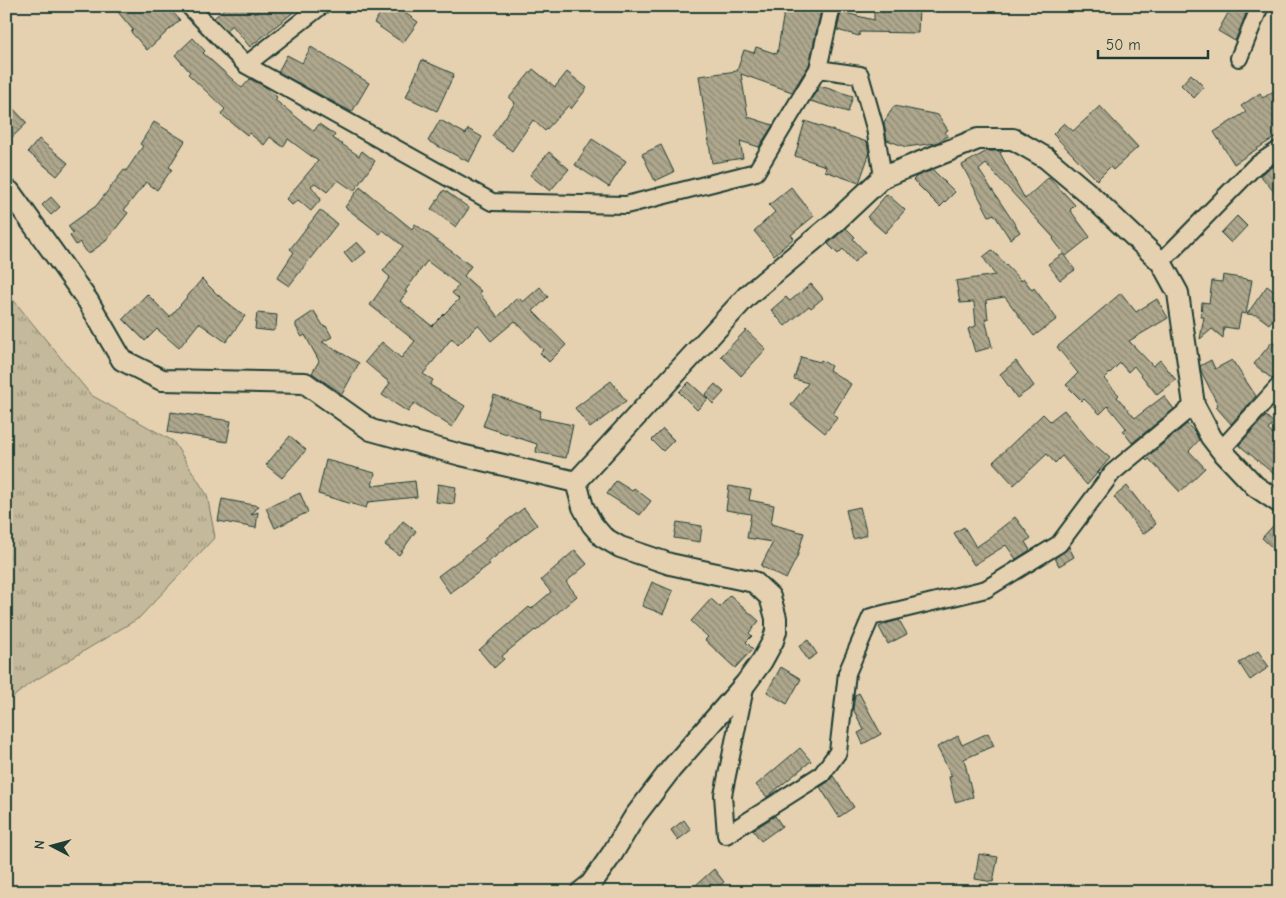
<svg xmlns="http://www.w3.org/2000/svg" width="1286" height="898" font-family="'Comic Neue',sans-serif">
  <defs>
    <pattern id="park-tufts" width="24" height="20" patternUnits="userSpaceOnUse" patternTransform="scale(1.25)"><rect width="24" height="20" fill="#c4b99b"/><path d="M3 7l-1-3M5 7V3M7 7l1-3M15 17l-1-3M17 17v-4M19 17l1-3" fill="none" stroke="#9f987f"/></pattern>
    <pattern id="building-back-hatch" width="6" height="6" patternUnits="userSpaceOnUse" patternTransform="scale(1.25)"><rect width="6" height="6" fill="#aea78d"/><path d="M-1 5l2 2M0 0l6 6M5-1l2 2" fill="none" stroke="#8d8974"/></pattern>
  </defs>
  <rect width="100%" height="100%" fill="#e5d1b0"/>
  <filter id="ink" filterUnits="userSpaceOnUse"><feTurbulence type="fractalNoise" baseFrequency=".02" numOctaves="2"/><feDisplacementMap in="SourceGraphic" scale="10" xChannelSelector="R" yChannelSelector="G"/><feConvolveMatrix kernelMatrix="1 2 1 2 8 2 1 2 1" color-interpolation-filters="sRGB"/></filter>
  <g filter="url(#ink)">
    <path fill="url(#park-tufts)" stroke="#727b68" d="M 6,291 L 91,395 L 173,441 L 207,495 L 215,537 L 139,618 L 29,684 L 6,703 Z"/>
    <path fill="url(#building-back-hatch)" stroke="#1f3d34" fill-rule="evenodd" d="M 113,6 L 167,6 L 180,20 L 147,50 L 131,32 L 133,30 Z
      M 227,6 L 301,6 L 250,47 L 232,25 L 226,30 L 214,18 Z
      M 385,6 L 395,6 L 418,22 L 403,43 L 374,23 Z
      M 785,6 L 822,6 L 809,65 L 792,92 L 741,74 L 748,117 L 773,125 L 759,147 L 740,141 L 743,158 L 712,163 L 699,76 L 737,71 L 744,50 L 754,53 L 756,47 L 777,54 Z
      M 874,6 L 919,6 L 918,33 L 860,32 L 859,36 L 837,30 L 841,12 L 874,20 Z
      M 1232,6 L 1249,6 L 1235,41 L 1218,31 Z
      M 193,38 L 205,51 L 203,53 L 242,88 L 250,79 L 264,86 L 277,97 L 275,100 L 314,131 L 319,124 L 335,135 L 333,138 L 359,156 L 362,151 L 375,161 L 354,191 L 338,180 L 327,192 L 315,183 L 311,186 L 321,199 L 311,211 L 298,200 L 292,205 L 286,199 L 318,161 L 288,139 L 283,147 L 270,137 L 264,145 L 249,133 L 247,135 L 221,114 L 225,109 L 188,74 L 190,72 L 175,55 Z
      M 311,47 L 369,83 L 352,112 L 278,72 L 287,55 L 302,63 Z
      M 422,60 L 454,74 L 437,111 L 406,97 Z
      M 533,69 L 555,87 L 567,72 L 587,88 L 571,109 L 568,106 L 545,131 L 533,120 L 512,151 L 492,136 L 515,103 L 509,98 Z
      M 1191,74 L 1204,87 L 1194,98 L 1181,85 Z
      M 820,86 L 853,96 L 848,112 L 810,101 Z
      M 1280,87 L 1280,134 L 1234,164 L 1214,132 L 1246,112 L 1241,106 L 1260,93 L 1263,98 Z
      M 6,101 L 27,123 L 6,143 Z
      M 894,106 L 938,115 L 948,130 L 945,132 L 948,136 L 936,143 L 906,147 L 887,140 L 884,122 Z
      M 1100,106 L 1138,147 L 1113,170 L 1110,167 L 1097,180 L 1053,134 L 1064,123 L 1073,131 Z
      M 440,120 L 466,134 L 468,129 L 482,137 L 469,162 L 428,141 Z
      M 805,121 L 867,142 L 869,155 L 859,183 L 825,171 L 826,166 L 795,156 Z
      M 154,122 L 185,141 L 169,167 L 172,169 L 157,190 L 146,182 L 124,210 L 128,213 L 106,241 L 88,254 L 80,242 L 76,245 L 70,236 L 73,233 L 68,226 L 96,206 L 124,170 L 126,171 L 143,146 L 140,144 Z
      M 39,139 L 68,163 L 57,176 L 28,152 Z
      M 592,139 L 626,161 L 609,187 L 575,165 Z
      M 661,145 L 674,172 L 655,181 L 642,154 Z
      M 987,151 L 1003,151 L 1000,153 L 1025,199 L 1049,177 L 1075,205 L 1070,210 L 1090,237 L 1066,256 L 1053,239 L 1054,238 L 986,164 L 979,170 L 1020,232 L 1010,239 L 994,214 L 989,216 L 962,165 Z
      M 549,152 L 569,169 L 550,191 L 530,175 Z
      M 1280,161 L 1280,199 L 1260,175 Z
      M 933,170 L 955,192 L 940,207 L 913,180 L 917,176 Z
      M 360,187 L 412,229 L 415,224 L 471,266 L 464,276 L 481,291 L 479,293 L 498,317 L 518,297 L 523,302 L 540,287 L 548,297 L 533,311 L 566,345 L 549,362 L 540,353 L 543,350 L 515,321 L 491,341 L 478,325 L 458,345 L 452,338 L 423,374 L 433,380 L 430,385 L 465,406 L 452,427 L 414,403 L 408,412 L 382,395 L 390,383 L 365,362 L 382,342 L 401,358 L 415,341 L 370,305 L 390,277 L 383,271 L 403,246 L 383,230 L 380,234 L 345,207 ZM 427,261 L 459,285 L 452,293 L 459,299 L 432,326 L 400,301 L 407,292 L 405,291 Z
      M 791,187 L 814,216 L 791,235 L 794,238 L 774,255 L 754,231 L 775,212 L 769,205 Z
      M 444,190 L 469,208 L 456,227 L 431,209 Z
      M 887,194 L 905,210 L 885,233 L 867,217 Z
      M 51,197 L 60,207 L 51,215 L 42,205 Z
      M 320,210 L 337,224 L 289,286 L 277,278 L 294,252 L 290,249 Z
      M 1237,216 L 1247,226 L 1231,243 L 1221,233 Z
      M 846,228 L 855,237 L 853,239 L 865,252 L 854,262 L 843,249 L 838,254 L 828,244 Z
      M 357,242 L 366,252 L 352,263 L 344,253 Z
      M 992,250 L 1021,281 L 1024,279 L 1032,290 L 1034,288 L 1057,319 L 1034,336 L 1005,297 L 986,300 L 988,319 L 985,319 L 992,347 L 975,352 L 968,329 L 976,326 L 974,302 L 960,303 L 956,281 L 995,275 L 983,257 Z
      M 1063,254 L 1075,270 L 1060,280 L 1048,264 Z
      M 1223,275 L 1252,280 L 1246,314 L 1241,313 L 1238,329 L 1224,327 L 1223,338 L 1212,329 L 1200,339 L 1204,317 L 1201,317 L 1202,302 L 1209,303 L 1212,281 L 1222,282 Z
      M 202,279 L 218,295 L 245,316 L 226,342 L 199,323 L 179,348 L 157,329 L 145,341 L 123,319 L 147,294 L 170,317 Z
      M 811,284 L 823,298 L 811,308 L 809,306 L 785,326 L 771,310 L 786,297 L 790,301 Z
      M 1267,286 L 1280,296 L 1280,310 L 1269,324 L 1257,315 L 1247,314 Z
      M 1121,293 L 1136,312 L 1157,299 L 1168,318 L 1129,341 L 1153,366 L 1160,360 L 1176,380 L 1157,395 L 1134,366 L 1128,372 L 1120,363 L 1104,379 L 1119,395 L 1117,397 L 1135,418 L 1164,396 L 1174,409 L 1132,443 L 1123,431 L 1126,428 L 1108,406 L 1100,414 L 1084,399 L 1082,401 L 1066,385 L 1078,373 L 1057,347 Z
      M 314,311 L 324,327 L 326,326 L 332,337 L 322,342 L 359,363 L 342,394 L 312,373 L 319,361 L 305,335 L 302,337 L 296,327 L 296,323 Z
      M 257,313 L 277,315 L 276,327 L 273,331 L 255,329 Z
      M 746,330 L 766,349 L 741,376 L 721,356 Z
      M 1272,342 L 1280,348 L 1280,372 L 1272,379 L 1254,364 Z
      M 801,357 L 820,362 L 821,360 L 831,366 L 829,370 L 851,384 L 833,414 L 838,417 L 825,433 L 791,405 L 808,383 L 794,379 Z
      M 1211,360 L 1215,369 L 1232,360 L 1256,396 L 1231,424 L 1216,407 L 1218,405 L 1201,371 L 1200,366 Z
      M 1016,361 L 1034,386 L 1017,398 L 1000,374 Z
      M 611,381 L 626,401 L 590,428 L 575,408 Z
      M 689,382 L 708,399 L 697,410 L 679,392 Z
      M 715,384 L 724,392 L 713,404 L 705,395 Z
      M 494,395 L 541,411 L 539,418 L 573,425 L 566,458 L 536,452 L 537,444 L 483,426 Z
      M 1064,410 L 1088,439 L 1110,458 L 1087,485 L 1062,456 L 1055,463 L 1047,454 L 1014,485 L 993,462 L 1043,414 L 1050,421 Z
      M 171,412 L 231,421 L 227,442 L 168,432 Z
      M 1266,416 L 1274,423 L 1268,430 L 1280,440 L 1280,479 L 1239,445 Z
      M 1187,424 L 1195,432 L 1199,440 L 1189,451 L 1205,468 L 1180,492 L 1149,459 L 1147,461 L 1145,459 Z
      M 663,429 L 674,440 L 663,451 L 652,440 Z
      M 290,436 L 306,450 L 282,478 L 266,465 Z
      M 326,460 L 375,473 L 372,486 L 415,481 L 417,497 L 368,502 L 366,508 L 318,494 Z
      M 616,481 L 632,491 L 634,488 L 651,501 L 640,515 L 607,494 Z
      M 438,484 L 456,487 L 454,504 L 436,502 Z
      M 729,486 L 751,490 L 749,500 L 774,505 L 771,524 L 804,533 L 797,557 L 786,579 L 761,566 L 773,542 L 747,538 L 751,514 L 726,510 Z
      M 1127,486 L 1156,524 L 1143,534 L 1114,497 Z
      M 300,493 L 308,512 L 275,528 L 266,508 Z
      M 222,499 L 259,506 L 251,515 L 258,512 L 256,528 L 218,521 Z
      M 860,507 L 867,535 L 853,539 L 846,510 Z
      M 524,508 L 537,525 L 488,562 L 490,564 L 450,593 L 438,576 L 486,540 L 484,538 Z
      M 1015,517 L 1031,538 L 1025,542 L 1030,550 L 1016,559 L 1006,545 L 974,565 L 954,533 L 964,527 L 976,547 L 997,533 L 996,532 Z
      M 1280,518 L 1280,555 L 1262,538 Z
      M 403,521 L 416,531 L 399,555 L 385,545 Z
      M 677,522 L 702,526 L 700,542 L 674,538 Z
      M 1069,547 L 1074,557 L 1059,566 L 1055,558 Z
      M 575,550 L 587,564 L 566,582 L 577,596 L 536,631 L 535,630 L 525,638 L 525,637 L 502,656 L 504,659 L 494,668 L 479,650 L 529,607 L 531,609 L 551,592 L 541,580 Z
      M 652,582 L 673,591 L 663,614 L 642,606 Z
      M 730,595 L 759,621 L 749,633 L 752,636 L 746,642 L 753,649 L 735,668 L 705,640 L 708,637 L 691,621 L 711,599 L 720,607 Z
      M 899,620 L 907,634 L 888,644 L 879,627 L 885,624 Z
      M 808,640 L 817,654 L 808,660 L 799,646 Z
      M 1258,651 L 1269,667 L 1250,680 L 1239,663 Z
      M 781,667 L 801,679 L 787,704 L 767,692 Z
      M 859,693 L 881,734 L 863,744 L 858,733 L 864,730 L 853,709 L 855,695 Z
      M 988,733 L 994,746 L 964,759 L 973,797 L 955,802 L 949,777 L 952,776 L 937,747 L 958,736 L 962,745 Z
      M 800,748 L 811,761 L 767,797 L 756,785 Z
      M 833,776 L 854,807 L 839,817 L 820,787 L 828,782 Z
      M 775,816 L 782,826 L 761,841 L 753,830 Z
      M 684,820 L 691,830 L 678,840 L 671,830 Z
      M 979,854 L 998,857 L 993,882 L 975,879 Z
      M 714,869 L 724,882 L 712,892 L 688,892 Z"/>
    <g fill="none" stroke-linecap="round" stroke-linejoin="round">
      <g stroke="#1f3d34" stroke-width="20">
        <path id="minor" d="M 189,6 L 246,65 L 492,202 L 626,205 L 756,172 L 818,69 L 832,6
          M 1239,58 L 1260,6
          M 246,65 L 321,6
          M 818,69 L 860,75 L 875,128 L 883,177
          M 1161,262 L 1255,166 L 1280,149
          M 1221,450 L 1280,385
          M 746,683 L 723,795 L 726,835 L 822,774 L 838,752 L 847,673 L 871,617 L 986,589 L 1059,544 L 1112,473 L 1194,405"/>
      </g>
      <g stroke="#1f3d34" stroke-width="24">
        <path id="major" d="M 6,190 L 10,192 L 88,301 L 122,360 L 162,380 L 305,383 L 371,430 L 461,455 L 576,482
          M 576,482 L 747,296 L 835,222 L 883,177 L 978,139 L 1013,139 L 1046,158 L 1090,195 L 1161,262 L 1178,293 L 1194,405 L 1211,437 L 1221,450 L 1255,486 L 1280,503
          M 576,482 L 583,507 L 592,524 L 603,537 L 620,547 L 670,564 L 754,582 L 770,597 L 776,618 L 776,631 L 773,641 L 762,661 L 746,683 L 671,769 L 635,816 L 612,854 L 591,884 L 581,892"/>
      </g>
      <use href="#minor" stroke="#e5d1b0" stroke-width="16"/>
      <use href="#major" stroke="#e5d1b0" stroke-width="20"/>
    </g>
  </g>
  <rect width="1286" height="898" fill="none" stroke="#e5d1b0" stroke-width="25"/>
  <rect x="12" y="12" width="1261" height="873" fill="none" stroke="#1f3d34" stroke-width="2" filter="url(#ink)"/>
  <g transform="translate(52 846) rotate(276)" stroke="#e5d1b0" stroke-width="4" paint-order="stroke">
  <path d="M0-4L9 19L0 12L-9 19Z" fill="#1f3d34"/>
  <text y="-8" font-size="14" font-weight="bold" text-anchor="middle" fill="#1f3d34">N</text>
  </g>
  <path d="M1098 50v8h110v-8" fill="none" stroke="#1f3d34" stroke-width="2.5"/>
  <text x="1106" y="50" font-size="15" fill="#1f3d34" stroke="#e5d1b0" stroke-width="4" paint-order="stroke">50 m</text>
</svg>
